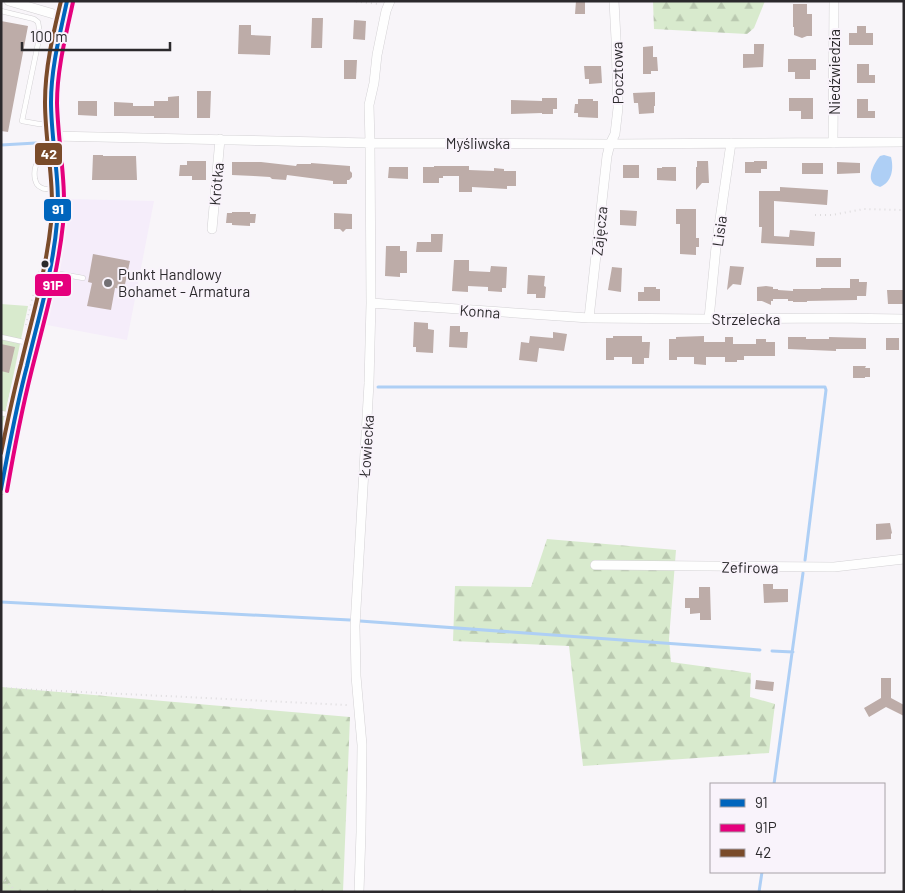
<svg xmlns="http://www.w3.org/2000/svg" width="905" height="893" font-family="Barlow,sans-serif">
  <defs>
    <pattern id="forest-firs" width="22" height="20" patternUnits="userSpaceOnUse" patternTransform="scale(1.25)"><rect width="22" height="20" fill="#d8eacd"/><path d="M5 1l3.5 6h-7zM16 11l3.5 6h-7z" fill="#bac9b0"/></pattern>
  </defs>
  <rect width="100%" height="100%" fill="#f8f5f9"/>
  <path fill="#f5edfa" d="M 67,199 L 154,201 L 127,340 L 47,325 L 63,249 Z"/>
  <path fill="url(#forest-firs)" d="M 653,1 L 765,1 L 754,28 L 747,34 L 654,29 Z
    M 547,539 L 676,550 L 669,639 L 671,662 L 751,673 L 750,697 L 775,704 L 769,753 L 583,766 L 569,646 L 453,641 L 455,586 L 531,587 Z
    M 1,687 L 350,717 L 343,892 L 1,892 Z"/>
  <path fill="#d8eacd" d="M 1,304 L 28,306 L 1,434 Z"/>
  <path fill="#aecff5" d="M 884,155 L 891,157 C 894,169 892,182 880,187 C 878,186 874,185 873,183 C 867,176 875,162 880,156 Z"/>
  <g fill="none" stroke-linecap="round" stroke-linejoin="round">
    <path stroke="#aecff5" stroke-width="3" d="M 1,145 L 36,143
      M 378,387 L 825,387 L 826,390 L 805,560
      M 1,602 L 350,620
      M 360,621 L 760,650
      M 772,651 L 793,652
      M 774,784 L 803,573
      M 759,892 L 762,872"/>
  </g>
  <path fill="#bdaca8" d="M 576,1 L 585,1 L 585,14 L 575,14 Z
    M 793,4 L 807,4 L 807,14 L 812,14 L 812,36 L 807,36 L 802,38 L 794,35 L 794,27 L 793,27 Z
    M 312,18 L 323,18 L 322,48 L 311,48 Z
    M 354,20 L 366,21 L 365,40 L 353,39 Z
    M 1,21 L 28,26 L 8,132 L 1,131 Z
    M 239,25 L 251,25 L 251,35 L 271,36 L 270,55 L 238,54 Z
    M 857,26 L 866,26 L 866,33 L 873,33 L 873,45 L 849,45 L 849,33 L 857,33 Z
    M 754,44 L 764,44 L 763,67 L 743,68 L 743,54 L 754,54 Z
    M 653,46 L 653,57 L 657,57 L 658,71 L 651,71 L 651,74 L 643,74 L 643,47 Z
    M 788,59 L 816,59 L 816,70 L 810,70 L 810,79 L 795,79 L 795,72 L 788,72 Z
    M 344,60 L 357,60 L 356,79 L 344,79 Z
    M 857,64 L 869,64 L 869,75 L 875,75 L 875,83 L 857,83 Z
    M 584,66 L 601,66 L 602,83 L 589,84 L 589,79 L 585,79 Z
    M 197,91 L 211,91 L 210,118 L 197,118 Z
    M 655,92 L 655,106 L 654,106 L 654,113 L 639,114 L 638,103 L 634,103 L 633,93 Z
    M 179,96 L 179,118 L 154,118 L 154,116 L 114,116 L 114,102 L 133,103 L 133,106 L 154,106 L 154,101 L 168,101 L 168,97 Z
    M 542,98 L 557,98 L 557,109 L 553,109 L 553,114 L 542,114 L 542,113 L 511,114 L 511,100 L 542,101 Z
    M 789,98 L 813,98 L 813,119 L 801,119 L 801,111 L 789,111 Z
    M 578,99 L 593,99 L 593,101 L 598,101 L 598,118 L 578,117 L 578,113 L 574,113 L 575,104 L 578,104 Z
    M 857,99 L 868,99 L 868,111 L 875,111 L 875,118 L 857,118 Z
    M 78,101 L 97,101 L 97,116 L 78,115 Z
    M 93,155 L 103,155 L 103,156 L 136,156 L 137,180 L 92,180 Z
    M 187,161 L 206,161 L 206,180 L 192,180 L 192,176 L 179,176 L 180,165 L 187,165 Z
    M 697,161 L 708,161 L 709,183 L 702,183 L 696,190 L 696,167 L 697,167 Z
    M 754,161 L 767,161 L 767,169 L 761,169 L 761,173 L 745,173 L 745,162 L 754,162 Z
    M 232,162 L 261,162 L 296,166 L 297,164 L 311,164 L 311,163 L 350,166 L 350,171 L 352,173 L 352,177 L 349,180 L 347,180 L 347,184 L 333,184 L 333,181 L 287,175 L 286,180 L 272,179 L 270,177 L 254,176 L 232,175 Z
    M 837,162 L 860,163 L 860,173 L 837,174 Z
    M 802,163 L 823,163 L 823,174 L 802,174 Z
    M 623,165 L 639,165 L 639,178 L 623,178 Z
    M 434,166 L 469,166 L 469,170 L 494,171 L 494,168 L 504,169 L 504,171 L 516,171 L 516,186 L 507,186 L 507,189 L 472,187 L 472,192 L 459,192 L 459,176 L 443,176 L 443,178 L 439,178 L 439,183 L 423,183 L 423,167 L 434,167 Z
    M 389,167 L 408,167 L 408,179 L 388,178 Z
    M 662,167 L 676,167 L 676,181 L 657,180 L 657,168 L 662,168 Z
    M 780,187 L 828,190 L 827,205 L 774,201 L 774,236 L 789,237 L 790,230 L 815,232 L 814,246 L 761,243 L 762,227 L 759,227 L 759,191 L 780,191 Z
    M 676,209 L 696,209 L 696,238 L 699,238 L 699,247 L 696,247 L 696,255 L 680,254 L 680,224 L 676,224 Z
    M 620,210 L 637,211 L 636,226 L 620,225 Z
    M 232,212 L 250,212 L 250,214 L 256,214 L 255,223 L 250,223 L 250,226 L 232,225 L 232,223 L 226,223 L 227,213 L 232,213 Z
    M 334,213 L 352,214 L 352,229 L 346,229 L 343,232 L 340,229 L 334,229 Z
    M 431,234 L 443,234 L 442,252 L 416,252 L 417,242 L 431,242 Z
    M 386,246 L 400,246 L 400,251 L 407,251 L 407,273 L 400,273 L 400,277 L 385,276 Z
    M 93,254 L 130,261 L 124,289 L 115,288 L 111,310 L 87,306 L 92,283 L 88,282 Z
    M 816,258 L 841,258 L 841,267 L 816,267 Z
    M 454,260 L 469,260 L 469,271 L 490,272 L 491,266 L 507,267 L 506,288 L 502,288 L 502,292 L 488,291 L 488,287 L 468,286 L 468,292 L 452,291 Z
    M 730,266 L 744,267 L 741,285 L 733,284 L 727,290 Z
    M 612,267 L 622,268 L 621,292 L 608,290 Z
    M 528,275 L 545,276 L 544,286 L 546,287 L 545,298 L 536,298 L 536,294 L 527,294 Z
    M 850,279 L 859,279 L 859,282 L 867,282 L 866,296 L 857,296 L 857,300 L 807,301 L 807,302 L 793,302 L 793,301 L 788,301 L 788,299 L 773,299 L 773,301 L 771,301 L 771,305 L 762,301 L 757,301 L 757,287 L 766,286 L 773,287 L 773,289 L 778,289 L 778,290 L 793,291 L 793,289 L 821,289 L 821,288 L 850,288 Z
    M 644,287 L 656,287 L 656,289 L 660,289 L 660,301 L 638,301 L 638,292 L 644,292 Z
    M 887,290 L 904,290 L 904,304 L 888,304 Z
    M 414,322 L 428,323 L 428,329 L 434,330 L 433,353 L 416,352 L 416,347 L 413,347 Z
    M 450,326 L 460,326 L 460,332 L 468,332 L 467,348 L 449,347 Z
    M 553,332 L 567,334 L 564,351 L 539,348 L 537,362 L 519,360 L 521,342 L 529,343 L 530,336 L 553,338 Z
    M 613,336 L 642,336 L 642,342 L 650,342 L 649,358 L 644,358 L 644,364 L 632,364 L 632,357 L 614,357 L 614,360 L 606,360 L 606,338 L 613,338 Z
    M 704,336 L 704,342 L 725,342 L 725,337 L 733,337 L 733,344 L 756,344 L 756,339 L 766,339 L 766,342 L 775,342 L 775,356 L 744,356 L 744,360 L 737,360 L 737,362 L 725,362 L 725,357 L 706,357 L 706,365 L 694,364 L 694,357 L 677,357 L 677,360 L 669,360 L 669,339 L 676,339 L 676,337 Z
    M 788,337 L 806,337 L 806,339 L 829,339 L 829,337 L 866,338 L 866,349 L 836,349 L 836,351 L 788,349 Z
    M 886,338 L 899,338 L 899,350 L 886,350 Z
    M 1,344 L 15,347 L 9,373 L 1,371 Z
    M 853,366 L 866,366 L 865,368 L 870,368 L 870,377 L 865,377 L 865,378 L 853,378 Z
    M 890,523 L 892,533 L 891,534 L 891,539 L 876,540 L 876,524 Z
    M 763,584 L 773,584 L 773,589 L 788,589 L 788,602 L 764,603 Z
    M 699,587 L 710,587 L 711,620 L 700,620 L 700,613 L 690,614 L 690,608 L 685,608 L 685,598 L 699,598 Z
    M 881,678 L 891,678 L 891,698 L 904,705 L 904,716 L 886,707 L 869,717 L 864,708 L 881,698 Z
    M 756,680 L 774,682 L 773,691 L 755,689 Z"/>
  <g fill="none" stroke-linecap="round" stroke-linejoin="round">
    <g stroke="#d3d1d4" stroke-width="5.5">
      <path id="service" d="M 1,11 L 34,19 L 38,22 L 40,34 L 22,121 L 39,124 L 52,124
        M 53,145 C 42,154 32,164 35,179 C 36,183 37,186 42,188 C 46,190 52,189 58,189
        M 49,272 L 83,278
        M 1,337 L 33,344
        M 1,413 L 15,416"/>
    </g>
    <g stroke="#d3d1d4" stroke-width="10">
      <path id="minor" d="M 9,1 L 64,17
        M 53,136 L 370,143 L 610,144 L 904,142
        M 833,143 L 834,1
        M 212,229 L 220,139
        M 371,303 L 589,318 L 709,319 L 835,318 L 904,319
        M 589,318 L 607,156 L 610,144 L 615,134 L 618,108 L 616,39 L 614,1
        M 709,319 L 716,247 L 731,143
        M 1,490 C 7,456 13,423 21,389 C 34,334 51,279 57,223 C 61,183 51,142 51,102 C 51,68 60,34 67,1
        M 595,565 L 834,567 L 904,559
        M 359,892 L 361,832 L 362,745 L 356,676 L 355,626 L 369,383 L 371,303 L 370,143 L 369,105 L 374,83 L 377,55 L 386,11 L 390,1"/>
    </g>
    <path stroke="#dedcde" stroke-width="2" stroke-dasharray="1 4" stroke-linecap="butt" d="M 351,1 L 379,4
      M 815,215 L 832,215 L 864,209 L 904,210
      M 26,325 L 39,271
      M 1,688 L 348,705
      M 1,877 L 12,887 L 14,892"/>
    <use href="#service" stroke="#fefefe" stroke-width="4.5"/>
    <use href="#minor" stroke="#fefefe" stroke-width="9"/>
    <g stroke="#f9f3fb" stroke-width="8">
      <path id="bus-1" d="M 1,489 C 9,448 16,407 27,366 C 38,319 53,271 57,222 C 61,182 51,142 51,102 C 51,68 60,34 67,1"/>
    </g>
    <g stroke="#f9f3fb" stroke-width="8">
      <path id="bus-2" d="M 7,491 C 14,450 22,409 32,369 C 44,321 58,273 63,224 C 67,184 58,144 57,103 C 57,69 66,35 73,2"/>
    </g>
    <g stroke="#f9f3fb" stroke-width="8">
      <path id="bus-3" d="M 1,453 C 7,424 13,394 21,364 C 32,318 46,271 51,223 C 55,183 45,143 45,102 C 45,68 53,34 61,1"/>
    </g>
    <use href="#bus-1" stroke="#0065bd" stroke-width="4"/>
    <use href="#bus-2" stroke="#e5007d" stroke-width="4"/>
    <use href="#bus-3" stroke="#7a4b2a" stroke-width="4"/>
  </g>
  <circle fill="#2b292c" stroke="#f9f3fb" stroke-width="2" cx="45" cy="264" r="4.5"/>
  <circle fill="#737074" stroke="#f9f3fb" stroke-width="2" cx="108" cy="283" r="5"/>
  <g text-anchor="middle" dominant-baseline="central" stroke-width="4" stroke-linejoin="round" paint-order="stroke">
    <g font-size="15" fill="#2b292c" stroke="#f9f3fb">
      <text transform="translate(834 72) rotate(-90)">Niedźwiedzia</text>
      <text transform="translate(617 73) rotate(-91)">Pocztowa</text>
      <text x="478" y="143">Myśliwska</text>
      <text transform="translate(216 184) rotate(-85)">Krótka</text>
      <text transform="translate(599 231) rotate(-84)">Zajęcza</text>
      <text transform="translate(719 231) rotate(-82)">Lisia</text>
      <text transform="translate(480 311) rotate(4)">Konna</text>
      <text x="746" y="319">Strzelecka</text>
      <text transform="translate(366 446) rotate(-86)">Łowiecka</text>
      <text transform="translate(750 567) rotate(1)">Zefirowa</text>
    </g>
    <g font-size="15" fill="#2b292c" stroke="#f9f3fb" text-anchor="start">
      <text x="118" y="274">Punkt Handlowy<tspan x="118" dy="17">Bohamet - Armatura</tspan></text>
    </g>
  </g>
  <g stroke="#f9f3fb" stroke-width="2">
    <rect x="34" y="142" width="29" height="24" rx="5" fill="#7a4b2a"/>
    <rect x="43" y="198" width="29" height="24" rx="5" fill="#0065bd"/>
    <rect x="34" y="273" width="38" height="24" rx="5" fill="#e5007d"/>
  </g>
  <g font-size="14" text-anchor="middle" font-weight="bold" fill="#fff">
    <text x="49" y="159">42</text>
    <text x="58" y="214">91</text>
    <text x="53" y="290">91P</text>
  </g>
  <rect width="905" height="893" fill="none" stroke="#2b292c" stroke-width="5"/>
  <rect x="710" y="783" width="175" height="90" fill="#f9f3fb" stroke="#a7a2a8"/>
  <rect x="720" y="799" width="25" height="8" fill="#0065bd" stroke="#a7a2a8"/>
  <text x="755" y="808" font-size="15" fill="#2b292c">91</text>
  <rect x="720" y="824" width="25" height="8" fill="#e5007d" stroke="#a7a2a8"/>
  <text x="755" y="833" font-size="15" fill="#2b292c">91P</text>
  <rect x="720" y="849" width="25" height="8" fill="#7a4b2a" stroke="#a7a2a8"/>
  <text x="755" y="858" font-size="15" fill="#2b292c">42</text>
  <path d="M22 42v8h148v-8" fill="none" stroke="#2b292c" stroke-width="2.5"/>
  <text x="30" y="42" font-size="15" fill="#2b292c" stroke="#f9f3fb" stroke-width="4" paint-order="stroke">100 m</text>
</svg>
